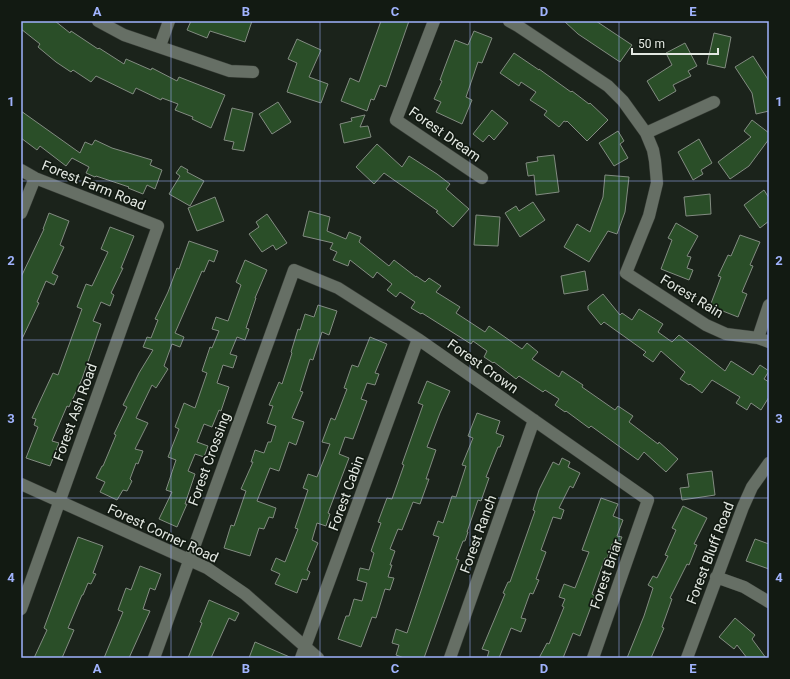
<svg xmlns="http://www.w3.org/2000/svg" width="790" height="679" font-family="Roboto,sans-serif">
  <rect width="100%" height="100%" fill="#1b231b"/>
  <path fill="#2a4e28" stroke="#828b81" d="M 21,21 L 55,21 L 70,33 L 71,31 L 98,49 L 99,48 L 124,64 L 126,59 L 151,70 L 152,68 L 177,81 L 179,77 L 225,95 L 211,128 L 192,119 L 193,117 L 175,110 L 178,104 L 162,98 L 161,100 L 136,88 L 133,94 L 96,76 L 91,82 L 73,70 L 71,72 L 56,62 L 38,47 L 40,44 L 21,29 Z
    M 191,21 L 252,21 L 245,42 L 210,31 L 207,38 L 187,30 Z
    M 381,21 L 409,21 L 386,87 L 380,85 L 374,100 L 371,99 L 367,111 L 341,101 L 350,78 L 359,82 Z
    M 564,21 L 596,21 L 632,45 L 620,62 L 578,34 Z
    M 474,31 L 492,38 L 482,63 L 478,62 L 466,97 L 472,100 L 462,124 L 436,112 L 441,102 L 434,99 L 442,81 L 440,80 L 444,69 L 455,40 L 468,45 Z
    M 714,33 L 731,37 L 725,68 L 707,64 Z
    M 297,39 L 321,50 L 309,77 L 328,84 L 321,103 L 287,92 L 297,63 L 288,59 Z
    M 685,43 L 697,66 L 688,71 L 691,76 L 673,85 L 676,91 L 659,101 L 647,81 L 672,65 L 666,53 Z
    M 514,53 L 539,70 L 539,69 L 571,92 L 572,91 L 589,104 L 590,103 L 608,120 L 587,141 L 567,121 L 566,122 L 564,121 L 559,127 L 544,115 L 547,111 L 530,100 L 536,92 L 521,82 L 519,86 L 500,73 Z
    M 753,56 L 769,81 L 769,111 L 756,114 L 752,93 L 735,67 Z
    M 278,102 L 291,122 L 272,134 L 259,114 Z
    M 232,108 L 253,113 L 244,151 L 232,149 L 234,142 L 224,140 Z
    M 492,110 L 508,123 L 494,140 L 489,135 L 483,142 L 473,134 Z
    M 21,111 L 80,153 L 85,142 L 92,145 L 95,140 L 112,148 L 152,160 L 150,165 L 162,170 L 155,189 L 147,185 L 143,194 L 128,188 L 129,187 L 96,176 L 95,177 L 86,173 L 89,167 L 72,158 L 66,166 L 40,146 L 37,150 L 21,138 Z
    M 365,115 L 360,127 L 368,126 L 371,137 L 344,143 L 340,124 L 352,121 L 351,118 Z
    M 752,120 L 769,133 L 769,139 L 749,166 L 730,179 L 718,162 L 751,137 L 744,131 Z
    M 618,131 L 624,141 L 620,144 L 628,158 L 614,166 L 599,143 Z
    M 699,139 L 712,163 L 701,170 L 703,174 L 693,180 L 678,152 Z
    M 377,144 L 402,167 L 409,156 L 437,174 L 450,184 L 446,189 L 469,209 L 453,227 L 436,212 L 438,211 L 384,173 L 374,184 L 356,167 Z
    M 554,155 L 559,192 L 536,195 L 534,175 L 528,176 L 526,163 L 538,161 L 537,157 Z
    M 181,166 L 188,170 L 187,172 L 204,181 L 190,206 L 169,194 L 180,176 L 176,173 Z
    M 605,175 L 629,177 L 625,212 L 617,234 L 608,231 L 589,262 L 564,247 L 577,224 L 590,232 L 603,197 Z
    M 764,190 L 769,198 L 769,221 L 760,228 L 744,205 Z
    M 710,194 L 711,214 L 686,216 L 684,197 Z
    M 215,197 L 224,221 L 197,231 L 188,208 Z
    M 533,202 L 545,220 L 520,237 L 505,213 L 516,206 L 519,211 Z
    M 309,211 L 330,217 L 327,231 L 346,239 L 349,232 L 361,237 L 359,242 L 389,266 L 394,260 L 416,277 L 416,276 L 425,282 L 429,278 L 441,286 L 436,292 L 460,307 L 456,313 L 485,332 L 489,326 L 522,349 L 527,343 L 538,352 L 532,359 L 559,377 L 562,371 L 583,385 L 582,387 L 615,410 L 618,406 L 633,416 L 629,422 L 658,444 L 659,442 L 678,459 L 666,472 L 644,452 L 638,460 L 591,426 L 589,428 L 566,411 L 565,412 L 555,405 L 559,399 L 545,390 L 543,392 L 519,376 L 516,379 L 494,362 L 493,363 L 484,357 L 487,351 L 473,341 L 471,344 L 422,313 L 421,314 L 411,308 L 415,302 L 400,292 L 396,297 L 387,290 L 392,284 L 377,272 L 373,278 L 350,260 L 348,266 L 333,260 L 337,252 L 330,249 L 333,243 L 303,236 Z
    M 49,213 L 69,221 L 60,245 L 64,247 L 52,273 L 58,276 L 54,285 L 46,281 L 37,302 L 39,303 L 21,341 L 21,277 L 44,229 L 43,229 Z
    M 267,214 L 287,243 L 276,250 L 273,245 L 262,252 L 249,234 L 259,227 L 256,222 Z
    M 476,215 L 500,217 L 498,246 L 474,245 Z
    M 676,223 L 698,236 L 687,256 L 691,257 L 687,268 L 693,270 L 689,280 L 661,269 L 672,240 L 668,238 Z
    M 110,227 L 134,236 L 121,268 L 123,268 L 111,293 L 114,295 L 110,306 L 101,302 L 93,321 L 101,324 L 82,379 L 69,407 L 67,406 L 52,441 L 59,443 L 50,466 L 26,458 L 38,427 L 34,425 L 36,419 L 32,418 L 53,373 L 58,375 L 82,309 L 77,307 L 86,284 L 92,286 L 108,252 L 101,249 Z
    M 740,235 L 760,242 L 750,265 L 753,266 L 742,292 L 747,294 L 738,317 L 710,306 L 721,277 L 718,276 L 728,255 L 731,256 Z
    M 189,241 L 218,251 L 214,262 L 209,260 L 204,272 L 202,271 L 175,333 L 184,337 L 180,347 L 172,344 L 164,366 L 168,369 L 156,388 L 152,385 L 136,418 L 148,423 L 135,449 L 143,451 L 138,464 L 136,463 L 130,479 L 132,481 L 127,491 L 123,490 L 117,500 L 100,492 L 105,482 L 96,478 L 102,466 L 103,466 L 116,435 L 114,434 L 127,407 L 123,405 L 139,373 L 153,350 L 143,347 L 147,337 L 151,338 L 158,320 L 155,319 L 168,292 L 177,268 L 179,269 Z
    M 245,260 L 267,270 L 255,298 L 256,298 L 246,328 L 249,329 L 245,340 L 237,337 L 230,354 L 237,356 L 233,368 L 223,365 L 217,383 L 229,387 L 221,411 L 219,410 L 212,427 L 204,424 L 197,442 L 208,446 L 204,457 L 195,454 L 188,471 L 195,474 L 185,504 L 187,504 L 177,527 L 159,519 L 172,492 L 166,490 L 176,460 L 168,457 L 179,429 L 175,427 L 184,403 L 195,408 L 207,373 L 202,371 L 210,347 L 212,348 L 219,331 L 212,329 L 216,317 L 228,321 L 241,285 L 236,282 Z
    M 585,271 L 588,290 L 564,294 L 561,276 Z
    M 603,294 L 620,315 L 622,313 L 632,320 L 639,309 L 663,324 L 658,332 L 672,342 L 679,335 L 725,371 L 731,361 L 753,375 L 760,365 L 769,371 L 764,379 L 769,382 L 769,397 L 761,410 L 751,403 L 747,410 L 736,403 L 740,397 L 712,380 L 702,393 L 690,384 L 689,385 L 680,379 L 685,372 L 661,351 L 653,362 L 643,355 L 646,352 L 604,322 L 601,325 L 588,309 L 588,306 Z
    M 318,305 L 337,311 L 329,335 L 322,332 L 313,360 L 310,359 L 300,391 L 303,392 L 292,418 L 304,422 L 296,445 L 289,442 L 279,471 L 270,468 L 257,501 L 276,508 L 273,518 L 269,517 L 264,529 L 259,528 L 250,556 L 224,548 L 231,525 L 234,526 L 246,491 L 241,489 L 253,462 L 251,462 L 255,450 L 264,453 L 268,442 L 271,442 L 276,426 L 267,423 L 273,406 L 269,405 L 279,382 L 282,384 L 292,353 L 291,352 L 298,329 L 300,330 L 305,314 L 314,317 Z
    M 370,337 L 387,344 L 375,373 L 379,374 L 375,385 L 367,383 L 361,399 L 367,401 L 353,439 L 345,437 L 339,454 L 349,458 L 328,513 L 330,514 L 326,526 L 317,523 L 312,540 L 318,543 L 307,570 L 310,572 L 307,580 L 302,579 L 297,593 L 275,584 L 280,574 L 271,570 L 276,558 L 285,562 L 298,529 L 295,528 L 308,490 L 303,488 L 308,474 L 317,477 L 330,444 L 322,442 L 331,418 L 335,420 L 347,389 L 344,388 L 352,365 L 358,367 Z
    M 427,381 L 450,391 L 440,413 L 427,447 L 436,450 L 426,479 L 429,479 L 420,504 L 413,502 L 402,530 L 398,529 L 390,549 L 395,551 L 390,565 L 392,565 L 388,577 L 394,578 L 390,590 L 385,589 L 376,618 L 372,617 L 361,647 L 338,639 L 346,616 L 349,616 L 354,599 L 362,601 L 367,583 L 357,580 L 360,568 L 369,570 L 374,553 L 371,551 L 381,523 L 378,522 L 387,498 L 392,499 L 404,465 L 402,464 L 423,405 L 418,403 Z
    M 477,413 L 500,421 L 496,433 L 504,436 L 500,447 L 498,447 L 486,477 L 489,478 L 481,501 L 478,500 L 467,532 L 468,532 L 465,541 L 463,541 L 456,559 L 459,560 L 424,658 L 404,658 L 396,655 L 399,645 L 392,643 L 396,629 L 407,633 L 439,537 L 433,535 L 438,521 L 443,523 L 452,496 L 456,497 L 466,466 L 462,465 L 473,438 L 468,436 Z
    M 562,458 L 570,462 L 568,467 L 580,473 L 573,488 L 570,486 L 559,508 L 564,510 L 561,519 L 553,517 L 541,550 L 546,552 L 536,579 L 539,580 L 533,594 L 530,593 L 521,618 L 526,619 L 521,632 L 511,628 L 499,658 L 487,658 L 489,651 L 482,649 L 505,594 L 503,593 L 508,582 L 510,582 L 535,511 L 533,510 L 539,490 L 553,462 L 559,465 Z
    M 712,471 L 715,495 L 682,500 L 680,488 L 689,487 L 687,474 Z
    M 601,498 L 618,504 L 613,516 L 623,520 L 617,536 L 622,537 L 618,546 L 612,544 L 607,559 L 605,558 L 592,594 L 595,596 L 580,636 L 573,633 L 563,658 L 539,658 L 547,643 L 549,644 L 564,607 L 562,606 L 565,599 L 559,597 L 564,584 L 575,588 L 589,552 L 582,550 Z
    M 683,506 L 707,518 L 694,544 L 697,545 L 689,565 L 687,564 L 670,598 L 672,599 L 662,627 L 664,628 L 651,658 L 627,658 L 644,616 L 653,588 L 648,585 L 653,576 L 657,578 L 668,556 L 665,555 L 676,530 L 672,528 Z
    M 78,537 L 103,546 L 93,573 L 96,574 L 91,584 L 88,583 L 83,595 L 82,595 L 68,628 L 74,630 L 62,658 L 34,658 L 47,630 L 44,628 Z
    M 755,539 L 769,544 L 769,569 L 746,561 Z
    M 140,566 L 161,574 L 155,590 L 150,588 L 143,609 L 150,611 L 146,620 L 129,658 L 104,658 L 123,612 L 118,610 L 126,588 L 131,590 Z
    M 209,600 L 239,613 L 235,621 L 229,618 L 211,658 L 188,658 L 202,623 L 200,622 Z
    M 735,618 L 755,635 L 752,639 L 766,658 L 747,658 L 737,645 L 734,649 L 719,637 Z
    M 255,642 L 292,658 L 249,658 Z"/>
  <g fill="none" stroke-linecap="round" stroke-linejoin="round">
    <g stroke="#373c36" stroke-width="13">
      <path id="minor" d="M 98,21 L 124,35 L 230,71 L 253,72
        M 434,21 L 396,120 L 482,178
        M 509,21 L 518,26 L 608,86 L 623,101 L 646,133 L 653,150 L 655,161 L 657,183 L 649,216 L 626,273 L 706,325 L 726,334 L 758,338 L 769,342
        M 160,46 L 169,21
        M 646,133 L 714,102
        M 21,170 L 35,178 L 158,226 L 21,609
        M 21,213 L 35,178
        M 758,338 L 769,305
        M 21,484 L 207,568 L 245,594 L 318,658
        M 716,577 L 744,587 L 769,602
        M 154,658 L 294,270 L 338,288 L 418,339 L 648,500 L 593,658
        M 301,658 L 418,339
        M 450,658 L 534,420
        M 687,658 L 743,507 L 752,487 L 769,463"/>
    </g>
    <use href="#minor" stroke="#666f65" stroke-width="12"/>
  </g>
  <path fill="none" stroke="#a0b3fd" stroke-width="1" stroke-opacity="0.55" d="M 171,21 L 171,658M 320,21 L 320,658M 470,21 L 470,658M 619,21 L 619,658M 21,181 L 769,181M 21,340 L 769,340M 21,498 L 769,498"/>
  <g text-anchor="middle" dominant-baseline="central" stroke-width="3.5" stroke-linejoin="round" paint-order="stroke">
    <g font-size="14" fill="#e3e8e2" stroke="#121a12">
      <text transform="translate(445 134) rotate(35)">Forest Dream</text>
      <text transform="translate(94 185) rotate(22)">Forest Farm Road</text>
      <text transform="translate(692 296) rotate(31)">Forest Rain</text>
      <text transform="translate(483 366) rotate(35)">Forest Crown</text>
      <text transform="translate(75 412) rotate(-70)">Forest Ash Road</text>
      <text transform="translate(209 459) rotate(-70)">Forest Crossing</text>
      <text transform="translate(346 493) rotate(-70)">Forest Cabin</text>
      <text transform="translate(163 533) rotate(25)">Forest Corner Road</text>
      <text transform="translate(478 534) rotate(-70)">Forest Ranch</text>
      <text transform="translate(710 553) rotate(-69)">Forest Bluff Road</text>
      <text transform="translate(606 574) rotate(-71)">Forest Briar</text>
    </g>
  </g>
  <rect width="790" height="679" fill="none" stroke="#121a12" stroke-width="44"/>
  <path d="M632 48v6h86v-6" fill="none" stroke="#e3e8e2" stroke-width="2"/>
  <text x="638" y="48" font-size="12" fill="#e3e8e2" stroke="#121a12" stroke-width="3" paint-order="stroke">50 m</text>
  <rect x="22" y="22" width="746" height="635" fill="none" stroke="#a0b3fd" stroke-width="1.5"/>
  <g font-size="13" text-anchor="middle" font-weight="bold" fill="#a0b3fd">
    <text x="97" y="16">A</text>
    <text x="246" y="16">B</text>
    <text x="395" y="16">C</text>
    <text x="544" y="16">D</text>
    <text x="693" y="16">E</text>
    <text x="11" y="106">1</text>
    <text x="779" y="106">1</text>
    <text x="11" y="265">2</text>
    <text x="779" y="265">2</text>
    <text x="11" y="423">3</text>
    <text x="779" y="423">3</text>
    <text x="11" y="582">4</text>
    <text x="779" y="582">4</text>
    <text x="97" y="673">A</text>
    <text x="246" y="673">B</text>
    <text x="395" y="673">C</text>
    <text x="544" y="673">D</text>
    <text x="693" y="673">E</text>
  </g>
</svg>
